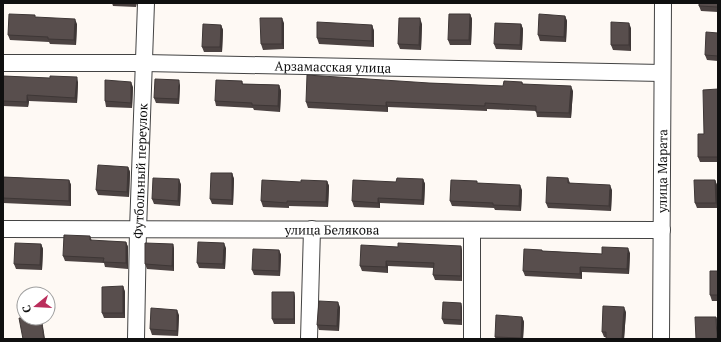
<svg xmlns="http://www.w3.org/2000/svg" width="721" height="342" font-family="'PT Serif',serif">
  <rect width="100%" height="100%" fill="#fef9f4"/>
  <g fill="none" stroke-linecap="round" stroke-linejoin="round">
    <g stroke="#434343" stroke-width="18">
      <g id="minor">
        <path id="s1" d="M 3,63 L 144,63 L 662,73"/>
        <path id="s2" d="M 3,229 L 662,230"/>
        <path id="s3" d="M 136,339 L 138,230 L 146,3"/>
        <path d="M 309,339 L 312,229"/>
        <path d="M 472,339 L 472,230"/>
        <path id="s4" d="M 661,339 L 663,3"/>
      </g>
    </g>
    <use href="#minor" stroke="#fff" stroke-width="16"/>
  </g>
  <path fill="#4c4342" d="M 112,3 L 137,3 L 136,7 L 113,6 Z
    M 718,3 L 718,12 L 701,11 L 699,6 Z
    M 470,14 L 472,19 L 471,45 L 450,45 L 448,40 Z
    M 35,15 L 35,17 L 77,24 L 76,45 L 50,44 L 49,42 L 10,40 L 8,35 Z
    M 565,16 L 567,21 L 566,42 L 540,41 L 538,35 Z
    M 284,23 L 284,49 L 263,50 L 261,44 Z
    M 422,24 L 421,50 L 400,49 L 398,44 Z
    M 521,24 L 523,29 L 522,50 L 496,49 L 494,44 Z
    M 221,25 L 223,30 L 222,52 L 204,52 L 202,47 Z
    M 372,25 L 374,31 L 374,47 L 319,44 L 317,38 Z
    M 631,28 L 631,51 L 613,50 L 611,45 Z
    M 718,33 L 718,61 L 707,60 L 705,55 Z
    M 3,76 L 78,82 L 77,103 L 29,101 L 28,107 L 3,106 Z
    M 242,81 L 243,84 L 279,85 L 281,91 L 280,112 L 254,110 L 253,108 L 216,106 L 215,101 Z
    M 522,82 L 523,84 L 573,91 L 571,118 L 537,117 L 536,111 L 487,109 L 487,111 L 388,107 L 388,112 L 308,108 L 306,102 L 429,83 L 503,86 Z
    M 180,85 L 179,104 L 156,103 L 154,98 Z
    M 133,87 L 132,108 L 106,107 L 105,101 Z
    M 718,89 L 718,162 L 700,162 L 698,157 L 704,134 Z
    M 128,167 L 130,172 L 129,197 L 98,195 L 96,190 Z
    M 232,173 L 234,179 L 233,205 L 212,204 L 210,199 Z
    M 3,177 L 69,180 L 71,185 L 71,206 L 3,203 Z
    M 568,178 L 570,183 L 612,190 L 611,211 L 548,208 L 546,203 Z
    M 179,179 L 181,185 L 180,206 L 154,204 L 152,199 Z
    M 423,179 L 425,184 L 424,205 L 380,203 L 380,208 L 354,207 L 352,201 L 396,182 Z
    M 715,180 L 717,185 L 718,208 L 697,208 L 695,203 Z
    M 327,181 L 329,186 L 328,207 L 289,206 L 289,208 L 263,207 L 261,201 L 301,182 Z
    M 478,183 L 522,190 L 521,211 L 495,210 L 494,208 L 452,206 L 450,201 Z
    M 90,236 L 92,241 L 126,242 L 128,247 L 128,269 L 105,267 L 104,263 L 65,261 L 63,256 Z
    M 41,244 L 43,249 L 42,270 L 16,269 L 14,264 Z
    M 173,244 L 174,249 L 174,271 L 147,269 L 145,264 Z
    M 461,246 L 462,251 L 462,281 L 435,280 L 433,275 L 434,268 L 388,266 L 388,273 L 362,271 L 360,266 L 398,247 Z
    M 226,248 L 225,269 L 199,268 L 197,263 Z
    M 279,250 L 281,255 L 280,276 L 254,275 L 252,270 Z
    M 542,251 L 602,254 L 630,253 L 629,274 L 582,272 L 582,279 L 525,276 L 523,271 Z
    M 718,271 L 718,301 L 712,301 L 710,295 Z
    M 123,286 L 125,292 L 125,318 L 104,318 L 102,313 Z
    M 294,292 L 295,298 L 295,324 L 274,324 L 272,319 Z
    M 461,303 L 462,308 L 462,325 L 444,324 L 442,319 Z
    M 340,307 L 339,331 L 319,330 L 317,325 Z
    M 626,312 L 624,339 L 606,339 L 606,337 L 604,337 L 602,332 Z
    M 179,315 L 178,336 L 152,335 L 150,329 Z
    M 522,317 L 524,322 L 523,339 L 496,339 L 495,337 Z"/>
  <path fill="#3e3736" d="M 470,14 L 472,19 L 471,45 L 469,40 Z
    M 565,16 L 567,21 L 566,42 L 564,37 Z
    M 282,18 L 284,23 L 284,49 L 282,44 Z
    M 420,18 L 422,24 L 421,50 L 419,45 Z
    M 75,19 L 77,24 L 76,45 L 74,40 Z
    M 629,23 L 631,28 L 631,51 L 629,45 Z
    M 521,24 L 523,29 L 522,50 L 520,45 Z
    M 221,25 L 223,30 L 222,52 L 220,47 Z
    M 372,25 L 374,31 L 374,47 L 372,41 Z
    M 77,77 L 78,82 L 77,103 L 75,98 Z
    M 179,80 L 180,85 L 179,104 L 178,99 Z
    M 131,82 L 133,87 L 132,108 L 131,103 Z
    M 279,85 L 281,91 L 280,112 L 278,106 Z
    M 571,86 L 573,91 L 571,118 L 569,113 Z
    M 27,95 L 29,101 L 28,107 L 27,102 Z
    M 386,102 L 388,107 L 388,112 L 386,106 Z
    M 128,167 L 130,172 L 129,197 L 127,192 Z
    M 232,173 L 234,179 L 233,205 L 232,200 Z
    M 179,179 L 181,185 L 180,206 L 178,201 Z
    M 423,179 L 425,184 L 424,205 L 422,200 Z
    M 69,180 L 71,185 L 71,206 L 69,201 Z
    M 715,180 L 717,185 L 718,208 L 716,203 Z
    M 327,181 L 329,186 L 328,207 L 326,202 Z
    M 520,185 L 522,190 L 521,211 L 519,206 Z
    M 610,185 L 612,190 L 611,211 L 609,206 Z
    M 378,198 L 380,203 L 380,208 L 378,203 Z
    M 126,242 L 128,247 L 128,269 L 126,263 Z
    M 224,243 L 226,248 L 225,269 L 223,264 Z
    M 41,244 L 43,249 L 42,270 L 40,265 Z
    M 173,244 L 174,249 L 174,271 L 172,266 Z
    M 461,246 L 462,251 L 462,281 L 461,276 Z
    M 628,248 L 630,253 L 629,274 L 627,269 Z
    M 279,250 L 281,255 L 280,276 L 279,271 Z
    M 386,261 L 388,266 L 388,273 L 386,267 Z
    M 580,267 L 582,272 L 582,279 L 580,274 Z
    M 123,286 L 125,292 L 125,318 L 123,313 Z
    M 294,292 L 295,298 L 295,324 L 294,319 Z
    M 338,302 L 340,307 L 339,331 L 337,326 Z
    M 461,303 L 462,308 L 462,325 L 461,320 Z
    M 624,307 L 626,312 L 624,339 L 622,339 Z
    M 177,310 L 179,315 L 178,336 L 177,331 Z
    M 522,317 L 524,322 L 523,339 L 521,339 L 521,338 Z
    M 716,317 L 718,321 L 718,339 L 717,339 Z
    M 41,318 L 42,320 L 45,339 L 44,339 Z"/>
  <path fill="#584e4d" stroke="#3e3736" d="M 699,3 L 718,3 L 718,7 L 699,6 Z
    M 9,14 L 35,15 L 35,17 L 75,19 L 74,40 L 48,39 L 48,37 L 8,35 Z
    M 449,14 L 470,14 L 469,40 L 448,40 Z
    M 539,14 L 565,16 L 564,37 L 538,35 Z
    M 260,18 L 282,18 L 282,44 L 261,44 Z
    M 399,18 L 420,18 L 419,45 L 398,44 Z
    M 317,22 L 372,25 L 372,41 L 317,38 Z
    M 611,22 L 629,23 L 629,45 L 611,45 Z
    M 495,23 L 521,24 L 520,45 L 494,44 Z
    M 203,24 L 221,25 L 220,47 L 202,47 Z
    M 706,32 L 718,33 L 718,56 L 705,55 Z
    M 307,75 L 429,83 L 503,86 L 504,81 L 522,82 L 522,84 L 571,86 L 569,113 L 536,112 L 536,106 L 485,103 L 485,106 L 386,102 L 386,106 L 306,102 Z
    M 3,76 L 50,78 L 50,76 L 77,77 L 75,98 L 27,95 L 27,102 L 3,101 Z
    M 155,79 L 179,80 L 178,99 L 154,98 Z
    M 105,80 L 131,82 L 131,103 L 105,101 Z
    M 216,80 L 242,81 L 242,84 L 279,85 L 278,106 L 252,105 L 252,103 L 215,101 Z
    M 718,89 L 718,157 L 698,157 L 698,134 L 704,134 L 703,90 Z
    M 98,165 L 128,167 L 127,192 L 96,190 Z
    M 211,173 L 232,173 L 232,200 L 210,199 Z
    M 3,177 L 69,180 L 69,201 L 3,198 Z
    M 547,177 L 568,178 L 568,183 L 610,185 L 609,206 L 546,203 Z
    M 153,178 L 179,179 L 178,201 L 152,199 Z
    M 397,178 L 423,179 L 422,200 L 378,198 L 378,203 L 352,201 L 353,180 L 396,182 Z
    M 262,180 L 301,182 L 301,180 L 327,181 L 326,202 L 287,201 L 287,203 L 261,201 Z
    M 451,180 L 477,181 L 477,183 L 520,185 L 519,206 L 493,205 L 493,203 L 450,201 Z
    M 694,180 L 715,180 L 716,203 L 695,203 Z
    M 64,235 L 90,236 L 90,240 L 126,242 L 126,263 L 103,262 L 104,258 L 63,256 Z
    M 198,242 L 224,243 L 223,264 L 197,263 Z
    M 15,243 L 41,244 L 40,265 L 14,264 Z
    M 145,243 L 173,244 L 172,266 L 145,264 Z
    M 398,243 L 461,246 L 461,276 L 433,275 L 434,263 L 386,261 L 386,267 L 360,266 L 361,245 L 398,247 Z
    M 602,247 L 628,248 L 627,269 L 580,267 L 580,274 L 523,271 L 524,249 L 542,250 L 542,251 L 602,254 Z
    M 253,249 L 279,250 L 279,271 L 252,270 Z
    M 710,271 L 718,271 L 718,295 L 710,295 Z
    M 123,286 L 123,313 L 102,313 L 102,287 Z
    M 272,292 L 294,292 L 294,319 L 272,319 Z
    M 319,301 L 338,302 L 337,326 L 317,325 Z
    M 443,302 L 461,303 L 461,320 L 442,319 Z
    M 603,306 L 624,307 L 622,339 L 606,339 L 606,332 L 602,332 Z
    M 151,308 L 177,310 L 177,331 L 150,329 Z
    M 496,315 L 522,317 L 521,338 L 495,337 Z
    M 695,317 L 716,317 L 717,339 L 696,339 Z
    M 19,318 L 41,318 L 44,339 L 23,339 Z"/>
  <g text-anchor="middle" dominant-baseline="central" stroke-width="4" stroke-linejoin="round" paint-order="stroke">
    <g font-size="13" fill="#101010" stroke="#fff">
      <text stroke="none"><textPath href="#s1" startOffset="330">Арзамасская улица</textPath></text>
      <text stroke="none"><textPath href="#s3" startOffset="168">Футбольный переулок</textPath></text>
      <text stroke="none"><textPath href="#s4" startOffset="168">улица Марата</textPath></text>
      <text stroke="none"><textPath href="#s2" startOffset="329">улица Белякова</textPath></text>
    </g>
  </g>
  <rect width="721" height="342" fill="none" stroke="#101010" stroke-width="8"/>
  <g transform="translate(36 306) rotate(252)"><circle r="19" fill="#ffffff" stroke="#9f9f9f"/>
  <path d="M0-3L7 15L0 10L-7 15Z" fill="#ba2e5c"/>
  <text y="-6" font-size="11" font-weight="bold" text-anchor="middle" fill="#101010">С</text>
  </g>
</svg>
